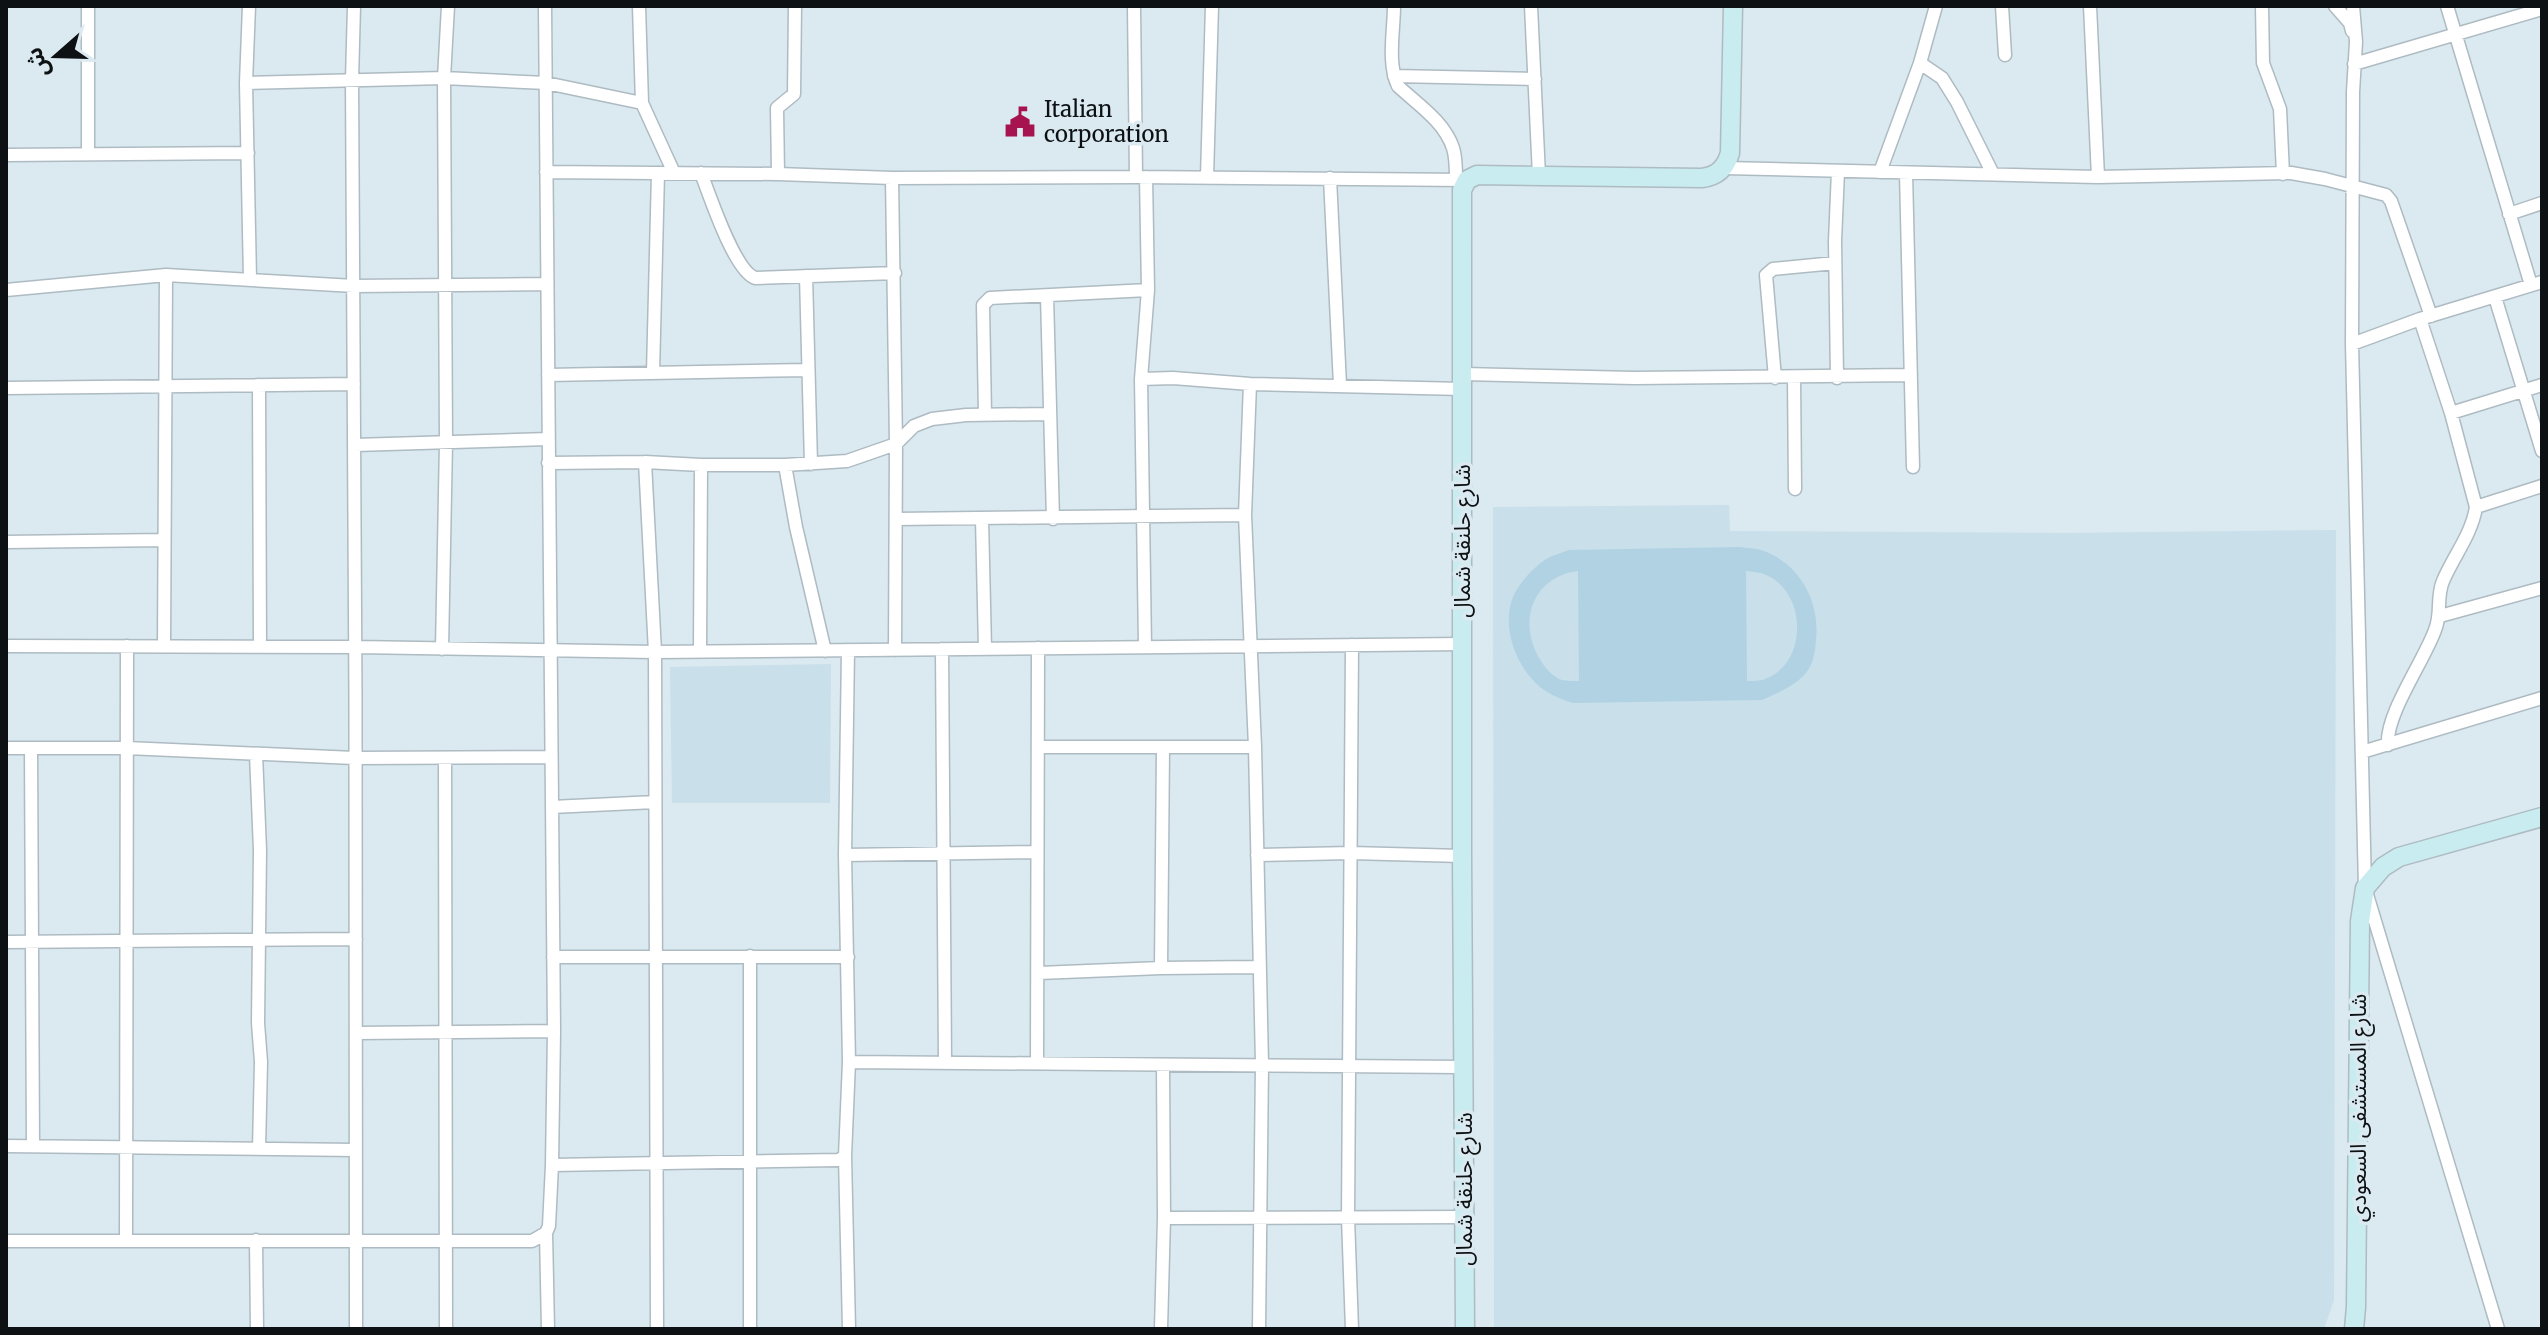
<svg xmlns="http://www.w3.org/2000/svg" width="2548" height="1335" font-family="Merriweather,'Noto Sans Arabic',serif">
  <rect width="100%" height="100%" fill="#dbe9f0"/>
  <path fill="#c9dfea" d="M 1729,505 L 1730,531 L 2064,533 L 2336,530 L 2334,1300 L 2324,1329 L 1494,1329 L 1493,507 Z
    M 831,664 L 830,803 L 672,803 L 670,667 Z"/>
  <path fill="#b0d2e3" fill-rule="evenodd" d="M 1739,547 C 1747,548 1756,548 1764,551 C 1801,565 1820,602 1816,640 C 1815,653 1813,666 1804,675 C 1793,687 1777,693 1762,700 L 1573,703 C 1561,699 1550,695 1540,687 C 1516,667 1501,627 1513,597 C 1519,583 1534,567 1546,559 C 1553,555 1562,553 1569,550 ZM 1578,571 L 1579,681 L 1578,681 C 1573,681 1564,681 1559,679 C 1552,675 1545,668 1541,661 C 1517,624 1531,577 1578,571 ZM 1746,571 C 1751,572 1759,572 1764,574 C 1807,590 1809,663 1765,679 C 1760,681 1752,681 1747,681 Z"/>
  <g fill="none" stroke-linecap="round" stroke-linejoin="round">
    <g stroke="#aebbc2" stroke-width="15">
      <path id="street" d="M 249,6 L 246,83 L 250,279
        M 354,6 L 352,80 C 355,496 357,913 356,1329
        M 545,6 L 554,1031 L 552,1165
        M 639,6 L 642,103 L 674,173
        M 1134,6 L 1136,177
        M 1394,6 C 1394,30 1387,64 1398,86 C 1417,104 1444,121 1453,148 C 1456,157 1456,169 1456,179
        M 1531,6 L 1539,176
        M 2002,6 L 2005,55
        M 2090,6 L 2098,177
        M 2262,6 L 2263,63 L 2280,109 L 2283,174
        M 2335,6 L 2350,23 L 2352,31
        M 2353,6 L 2356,42 L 2353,92 L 2352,344 L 2365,888 L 2498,1329
        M 2447,6 L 2531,285
        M 1920,63 L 1942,78 L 1957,102 L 1993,174
        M 2354,64 L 2542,9
        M 1394,76 L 1535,79
        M 246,83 L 444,78 L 546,83 L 642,103
        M 88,154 L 88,6
        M 6,155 L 248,153
        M 1724,168 L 2098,177 L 2291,173 L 2325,179 L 2386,195 L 2391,201 L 2431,316
        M 546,172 L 778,174 L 892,178 L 1136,177 L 1467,180
        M 1880,172 L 1920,63 L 1936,6
        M 701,173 C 710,196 734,270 755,278 L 895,273
        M 1906,173 L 1913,467
        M 778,174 L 777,108 L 794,94 L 795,6
        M 1207,177 L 1212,6
        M 892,178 L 896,444 L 895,650
        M 1330,178 L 1340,385
        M 2509,214 L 2542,203
        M 806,276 L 811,464
        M 6,290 L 166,275 L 354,286 L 547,284
        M 1047,296 L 1053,519
        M 2495,297 L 2542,451
        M 2352,344 L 2420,319 L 2542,282
        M 653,373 L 658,173
        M 1463,374 L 1634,378 L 1911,375
        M 548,375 L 807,370
        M 1775,378 L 1766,275 L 1773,269 L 1835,263
        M 1794,378 L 1795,489
        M 1837,378 L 1835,241 L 1838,171
        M 1141,379 L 1173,378 L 1250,384 L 1463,389
        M 1250,384 L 1245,515 L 1255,747 L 1262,1064 L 1259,1329
        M 259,385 L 260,647
        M 6,388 L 354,384
        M 2451,413 L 2542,385
        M 985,415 L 983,305 L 990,298 L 1148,290
        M 355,445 L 548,439
        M 645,462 L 655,652 L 657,1329
        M 548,463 L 645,462 L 701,465 L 785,465 L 847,461 L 896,444 L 914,426 L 932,419 L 966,415 L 1049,414
        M 785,465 L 796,527 L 825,651
        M 2476,507 L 2542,486
        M 896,519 L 1245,515
        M 982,519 L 985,649
        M 6,542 L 164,540
        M 2440,616 L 2542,588
        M 6,646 L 356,647 L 655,652 L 1462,644
        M 164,646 L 166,275
        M 1145,647 L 1141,379 L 1148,290 L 1146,177
        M 442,649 L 446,442 L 444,78 L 448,6
        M 942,649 L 945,1062
        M 848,650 L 845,855 L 849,1062
        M 700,652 L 701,465
        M 2388,745 C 2385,715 2424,661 2435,630 C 2442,614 2436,597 2443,581 C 2453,557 2472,534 2476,507 L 2451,413 L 2420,319
        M 1038,747 L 1255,747
        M 6,748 L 127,748 L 354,758 L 551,757
        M 31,748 L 33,1146
        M 2362,752 L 2542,698
        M 256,754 L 260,850 L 258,1023 L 261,1062 L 259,1149
        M 445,758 L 446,1329
        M 552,807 L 655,802
        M 845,855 L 1037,852
        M 1257,855 L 1351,853 L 1462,856
        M 6,942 L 356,939
        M 553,957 L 848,957
        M 1161,968 L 1163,748
        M 1039,973 L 1161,968 L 1258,967
        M 356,1033 L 554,1031
        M 1037,1063 L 1038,648
        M 6,1146 L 356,1150
        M 845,1156 L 849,1329
        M 1164,1218 L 1464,1217
        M 546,1233 L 548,1329
        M 256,1240 L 257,1329
        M 6,1241 L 532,1241 L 546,1233 L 549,1226 L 552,1165 L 839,1160 L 845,1156 L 849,1062 L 1463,1067
        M 126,1241 L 127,646
        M 750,1329 L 750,956
        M 1161,1329 L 1164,1218 L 1163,1065
        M 1352,1329 L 1348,1218 L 1352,645"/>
    </g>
    <g stroke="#aebbc2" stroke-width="21">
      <path id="secondary" d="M 1465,1329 L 1462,856 L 1462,190 L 1467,180 L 1477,175 L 1702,178 C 1718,176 1726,167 1730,153 L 1733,6
        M 2354,1329 L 2356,1307 L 2360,921 L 2365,888 L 2383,867 L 2399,857 L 2542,817"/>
    </g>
    <use href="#street" stroke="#fff" stroke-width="12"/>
    <use href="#secondary" stroke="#c8ecf0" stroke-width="18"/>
  </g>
  <defs>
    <g id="civic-bare" transform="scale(2.4)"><path d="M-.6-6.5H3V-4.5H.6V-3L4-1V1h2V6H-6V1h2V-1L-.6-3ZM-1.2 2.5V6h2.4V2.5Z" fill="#a6134e" stroke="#dbe9f0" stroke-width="2.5" paint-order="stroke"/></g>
  </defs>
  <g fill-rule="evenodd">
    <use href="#civic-bare" x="1020" y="122"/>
  </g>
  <g text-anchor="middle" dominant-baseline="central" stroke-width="7" stroke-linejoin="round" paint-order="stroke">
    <g font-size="22" fill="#0d1114" stroke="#dbe9f0" text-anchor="start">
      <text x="1044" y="109">Italian<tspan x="1044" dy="25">corporation</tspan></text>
    </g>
    <g font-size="22" fill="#0d1114" stroke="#dbe9f0">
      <text transform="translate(1462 541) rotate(-90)">شارع حلنقة شمال</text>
      <text transform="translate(2358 1108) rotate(-90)">شارع المستشفى السعودي</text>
      <text transform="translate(1464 1189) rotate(-90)">شارع حلنقة شمال</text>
    </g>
  </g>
  <rect width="2548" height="1335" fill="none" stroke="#0d1114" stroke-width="16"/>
  <g transform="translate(56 56) rotate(250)" stroke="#dbe9f0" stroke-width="6" paint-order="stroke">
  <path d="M0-6L14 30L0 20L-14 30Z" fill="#0d1114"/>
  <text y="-12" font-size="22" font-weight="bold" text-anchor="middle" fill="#0d1114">ش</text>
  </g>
</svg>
